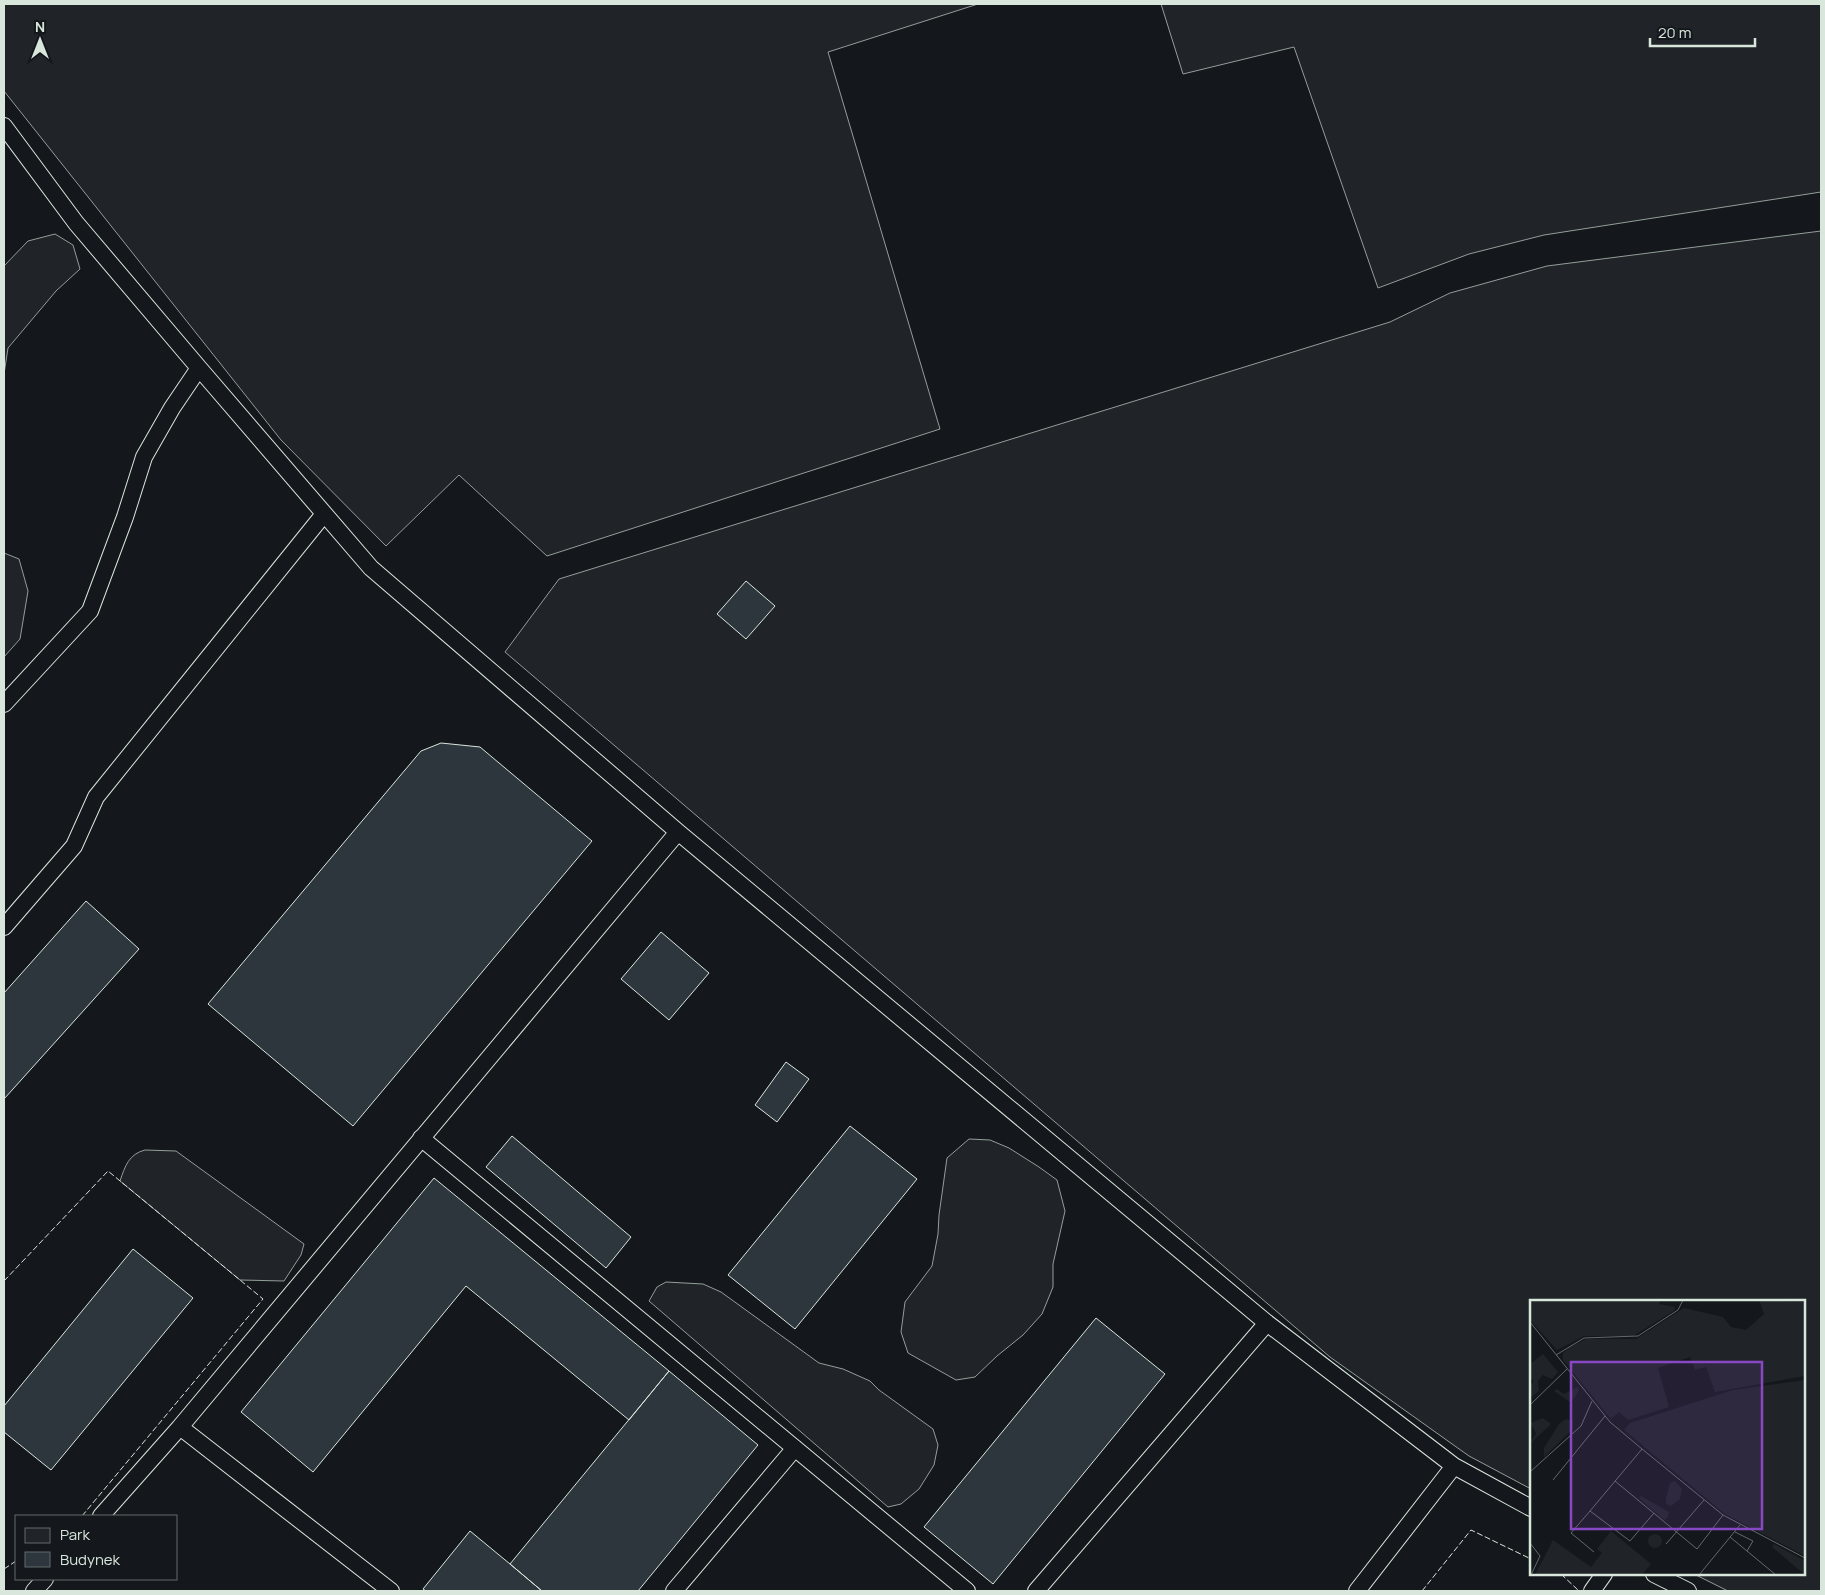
<svg xmlns="http://www.w3.org/2000/svg" width="1825" height="1595" font-family="Manrope,sans-serif">
  <rect width="100%" height="100%" fill="#14181c"/>
  <path fill="#202428" stroke="#939e99" d="M 4,4 L 978,4 L 828,52 L 940,429 L 547,556 L 459,475 L 386,546 L 281,440 L 4,91 Z
    M 1161,4 L 1821,4 L 1821,192 L 1544,235 L 1469,254 L 1378,288 L 1294,47 L 1183,74 Z
    M 1821,231 L 1821,1591 L 1728,1591 L 1694,1574 L 1804,1574 L 1804,1301 L 1531,1301 L 1531,1489 L 1469,1456 L 1330,1357 L 505,652 L 559,579 L 1390,322 L 1450,293 L 1547,266 Z
    M 55,234 L 73,245 L 80,269 L 56,291 L 8,348 L 4,374 L 4,266 L 28,241 Z
    M 4,553 L 19,559 L 28,591 L 20,639 L 4,657 Z
    M 969,1139 L 990,1140 L 1009,1148 L 1039,1167 L 1057,1180 L 1065,1211 L 1053,1264 L 1053,1287 L 1042,1314 L 1023,1335 L 997,1356 L 975,1377 L 956,1380 L 908,1353 L 901,1332 L 905,1302 L 932,1266 L 938,1234 L 939,1215 L 947,1158 Z
    M 145,1150 L 176,1151 L 304,1244 L 301,1255 L 284,1281 L 240,1280 L 120,1181 C 125,1166 129,1154 145,1150 Z
    M 666,1282 L 703,1284 L 721,1292 L 819,1363 L 843,1369 L 870,1381 L 879,1390 L 933,1429 L 938,1445 L 934,1465 L 919,1489 L 901,1504 L 888,1507 L 649,1301 L 657,1287 Z"/>
  <path fill="#2c363c" stroke="#d8e6dc" d="M 746,581 L 775,606 L 746,639 L 717,614 Z
    M 441,743 L 480,747 L 592,841 L 353,1126 L 208,1004 L 421,751 Z
    M 86,901 L 139,949 L 4,1099 L 4,993 Z
    M 661,932 L 709,973 L 669,1020 L 621,979 Z
    M 786,1062 L 809,1079 L 777,1122 L 755,1105 Z
    M 850,1126 L 917,1179 L 795,1329 L 728,1275 Z
    M 512,1136 L 631,1237 L 606,1268 L 486,1167 Z
    M 434,1178 L 669,1371 L 629,1420 L 466,1286 L 313,1472 L 241,1412 Z
    M 133,1249 L 193,1298 L 51,1470 L 4,1432 L 4,1406 Z
    M 1096,1318 L 1165,1374 L 993,1584 L 924,1527 Z
    M 669,1371 L 758,1445 L 638,1591 L 542,1591 L 510,1564 Z
    M 470,1531 L 510,1564 L 542,1591 L 426,1591 L 423,1589 Z"/>
  <g fill="none" stroke-linecap="round" stroke-linejoin="round">
    <g stroke="#d8e6dc" stroke-width="18">
      <path id="service" d="M 4,126 L 76,223 L 199,368 L 371,568 L 678,832 L 1267,1323 L 1454,1466 L 1531,1508
        M 4,704 L 90,611 L 125,517 L 144,457 L 172,408 L 199,368
        M 4,927 L 74,846 L 96,797 L 324,514
        M 421,1138 L 967,1591
        M 101,1516 L 180,1427
        M 1654,1574 L 1688,1591
        M 34,1591 L 45,1579
        M 391,1591 L 180,1427 L 678,832
        M 674,1591 L 795,1448
        M 1036,1591 L 1267,1323
        M 1357,1591 L 1454,1466
        M 1592,1591 L 1604,1574"/>
    </g>
    <use href="#service" stroke="#14181c" stroke-width="16"/>
    <path stroke="#d8e6dc" stroke-width="1" stroke-dasharray="6 2.5" stroke-linecap="butt" d="M 4,1281 L 108,1171 L 263,1299 L 82,1516
      M 4,1569 L 16,1561
      M 1561,1574 L 1579,1591
      M 1422,1591 L 1471,1530 L 1531,1559"/>
  </g>
  <g transform="translate(1530 1300)">
    <rect width="275" height="275" fill="#14181c"/>
    <path d="M 0,0 L 130,0 L 129,4 L 145,7 L 144,11 L 103,36 L 54,36 L 27,50 L 0,20 ZM 229,0 L 275,2 L 275,76 L 185,92 L 176,67 L 165,70 L 160,57 L 128,68 L 139,107 L 98,120 L 89,112 L 81,119 L 33,60 L 33,53 L 40,47 L 56,39 L 106,39 L 154,8 L 193,17 L 201,27 L 216,30 L 234,14 ZM 13,54 L 28,72 L 22,79 L 13,75 L 8,81 L 9,91 L 0,98 L 0,86 L 4,81 L 0,78 L 0,64 ZM 275,80 L 275,256 L 195,214 L 94,130 L 100,123 L 203,90 ZM 47,87 L 49,90 L 41,103 L 24,91 L 27,89 L 34,94 ZM 13,118 L 21,124 L 0,144 L 6,133 L 0,123 ZM 36,119 L 43,121 L 43,129 L 14,157 L 14,148 L 29,124 ZM 145,181 L 152,189 L 150,199 L 141,206 L 136,204 L 136,198 L 140,183 ZM 111,196 L 139,212 L 137,218 L 134,220 L 109,198 ZM 81,231 L 121,264 L 112,275 L 5,275 L 23,240 L 61,267 L 72,253 L 67,249 ZM118 241a7 7 0 1 1 14 0a7 7 0 1 1-14 0ZM 244,244 L 275,261 L 275,275 L 242,247 Z" fill="#202428"/>
    <path fill="none" stroke="#626a69" stroke-width="1" d="M 0,22 L 80,122 L 112,149 L 193,215 L 275,258M 26,55 L 54,38 L 108,36 L 148,10 L 153,0M 0,105 L 37,69M 112,149 L 60,211 L 100,241 L 124,213M 0,172 L 51,126 L 62,101M 23,180 L 75,116M 85,181 L 167,249 L 193,215M 60,211 L 41,233 L 64,252M 205,232 L 223,241 L 217,251M 200,237 L 246,275M 0,243 L 10,256 L 1,275M 136,244 L 174,200M 169,275 L 210,225"/>
    <path fill="#8948c3" fill-opacity="0.15" stroke="#8948c3" stroke-width="2.5" d="M 41,62 L 232,62 L 232,229 L 41,229 Z"/>
    <rect width="275" height="275" fill="none" stroke="#d8e6dc" stroke-width="2.5"/>
  </g>
  <rect width="1825" height="1595" fill="none" stroke="#d8e6dc" stroke-width="10"/>
  <rect x="15" y="1515" width="162" height="65" fill="#14181c" stroke="#626a69"/>
  <rect x="25" y="1528" width="25" height="15" fill="#202428" stroke="#626a69"/>
  <text x="60" y="1540" font-size="15" fill="#d8e6dc">Park</text>
  <rect x="25" y="1552" width="25" height="15" fill="#2c363c" stroke="#626a69"/>
  <text x="60" y="1565" font-size="15" fill="#d8e6dc">Budynek</text>
  <g transform="translate(40 40)" stroke="#14181c" stroke-width="4" paint-order="stroke">
  <path d="M0-4L9 19L0 12L-9 19Z" fill="#d8e6dc"/>
  <text y="-8" font-size="14" font-weight="bold" text-anchor="middle" fill="#d8e6dc">N</text>
  </g>
  <path d="M1650 38v8h105v-8" fill="none" stroke="#d8e6dc" stroke-width="2.5"/>
  <text x="1658" y="38" font-size="15" fill="#d8e6dc" stroke="#14181c" stroke-width="4" paint-order="stroke">20 m</text>
</svg>
